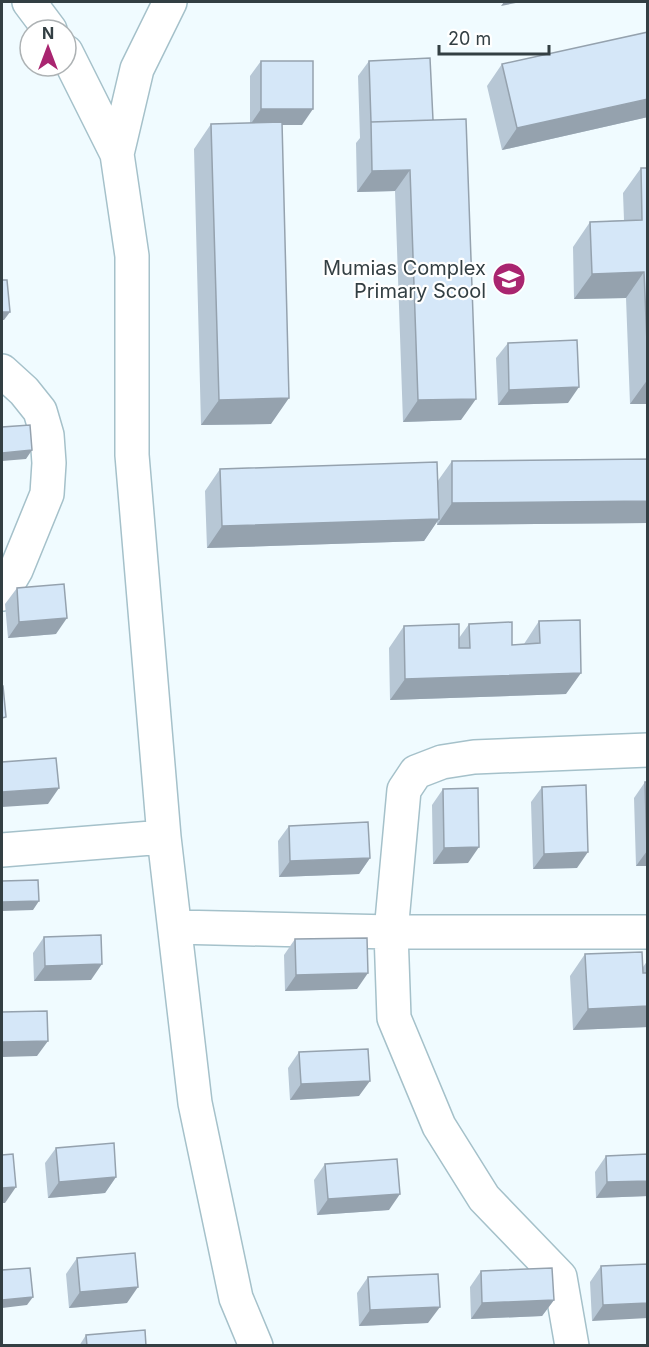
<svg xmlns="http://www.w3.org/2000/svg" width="649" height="1347" font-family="Inter,sans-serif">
  <rect width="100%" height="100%" fill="#f0fbff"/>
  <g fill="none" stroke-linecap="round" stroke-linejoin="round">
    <g stroke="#a5c1ca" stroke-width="36">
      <path id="minor" d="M 29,2 L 50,30
        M 66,52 L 117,154 L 132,256 L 132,455 L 164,837 L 195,1103 L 236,1298 L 256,1346
        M 117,154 L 137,69 L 170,2
        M 2,371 L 24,391 L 40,411 L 47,435 L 49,463 L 47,494 L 16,570 L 2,594
        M 2,850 L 164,837
        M 175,927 L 391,932 L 648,932
        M 572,1346 L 560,1277 L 484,1198 L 439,1126 L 394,1018 L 391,932 L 404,790 L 416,772 L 442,762 L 474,757 L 648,750"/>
    </g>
    <use href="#minor" stroke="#fff" stroke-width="33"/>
  </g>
  <path fill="#b7c7d5" d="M 648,32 L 648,117 L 502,150 L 487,86 L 502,64 Z
    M 261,61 L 302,125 L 282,125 L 271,424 L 201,425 L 194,149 L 211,124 L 250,123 L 250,76 Z
    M 369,61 L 433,120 L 461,420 L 403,422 L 395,191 L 357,192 L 356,143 L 360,138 L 358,76 Z
    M 641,168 L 648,168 L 648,404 L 630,404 L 626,298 L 574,299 L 573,247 L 590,222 L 624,220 L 623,193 Z
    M 508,343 L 568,403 L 498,405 L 496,358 Z
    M 648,459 L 648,523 L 437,525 L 437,521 L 424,541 L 207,548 L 205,491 L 220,469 L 437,482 L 452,461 Z
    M 17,588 L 56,634 L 8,638 L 5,604 Z
    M 539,621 L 566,694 L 390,700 L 389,648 L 404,626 L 459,638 L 469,624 L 512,645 L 524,644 Z
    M 645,782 L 648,866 L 636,866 L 634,798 Z
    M 542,787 L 577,868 L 533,869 L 531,802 Z
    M 443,789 L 468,863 L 433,864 L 432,805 Z
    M 289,826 L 370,858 L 359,874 L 279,877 L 278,841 Z
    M 44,937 L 91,980 L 34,981 L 33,953 Z
    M 295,939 L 357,989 L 285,991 L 284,955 Z
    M 585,954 L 643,967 L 648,960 L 648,1027 L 573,1030 L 570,976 Z
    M 299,1052 L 359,1096 L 290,1100 L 288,1068 Z
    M 56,1148 L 116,1177 L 105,1193 L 48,1198 L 45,1163 Z
    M 648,1154 L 648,1196 L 596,1198 L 595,1172 L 606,1156 Z
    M 325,1164 L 389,1210 L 317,1215 L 314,1180 Z
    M 77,1258 L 127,1303 L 69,1308 L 66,1274 Z
    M 648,1264 L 592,1321 L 590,1282 L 601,1266 Z
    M 481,1271 L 554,1300 L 542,1316 L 471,1319 L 470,1287 Z
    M 368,1277 L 428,1323 L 359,1326 L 357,1293 Z
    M 86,1335 L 146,1346 L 79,1346 Z"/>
  <path fill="#95a2ae" d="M 504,2 L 521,2 L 501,6 Z
    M 648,99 L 648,117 L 502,150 L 517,128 Z
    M 261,109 L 313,109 L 302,125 L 250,125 Z
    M 410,170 L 395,191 L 357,192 L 372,171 Z
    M 644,272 L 626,298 L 574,299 L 592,274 Z
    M 2,312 L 10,312 L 4,320 L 2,320 Z
    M 648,379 L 648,404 L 630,404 Z
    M 579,387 L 568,403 L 498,405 L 509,390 Z
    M 289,398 L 271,424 L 201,425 L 219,400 Z
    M 476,399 L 461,420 L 403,422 L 418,400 Z
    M 32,450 L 26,459 L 2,461 L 2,453 Z
    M 648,501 L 648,523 L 437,525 L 452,503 Z
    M 439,519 L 424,541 L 207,548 L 222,526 Z
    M 67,618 L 56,634 L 8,638 L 19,622 Z
    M 581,673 L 566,694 L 390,700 L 405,679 Z
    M 59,788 L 48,804 L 2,807 L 2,792 Z
    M 479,847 L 468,863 L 433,864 L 444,848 Z
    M 647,851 L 648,866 L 636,866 Z
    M 588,852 L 577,868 L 533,869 L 544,854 Z
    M 370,858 L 359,874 L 279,877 L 290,861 Z
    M 39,901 L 33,910 L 2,911 L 2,902 Z
    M 102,964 L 91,980 L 34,981 L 45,966 Z
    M 368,973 L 357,989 L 285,991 L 296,975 Z
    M 648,1006 L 648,1027 L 573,1030 L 588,1009 Z
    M 48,1041 L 37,1056 L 2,1057 L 2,1042 Z
    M 370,1081 L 359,1096 L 290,1100 L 301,1084 Z
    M 116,1177 L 105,1193 L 48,1198 L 59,1182 Z
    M 648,1181 L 648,1196 L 596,1198 L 607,1182 Z
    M 16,1187 L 5,1203 L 2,1203 L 2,1188 Z
    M 400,1194 L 389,1210 L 317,1215 L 328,1199 Z
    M 138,1287 L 127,1303 L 69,1308 L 80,1292 Z
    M 33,1297 L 27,1305 L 2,1308 L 2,1300 Z
    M 554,1300 L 542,1316 L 471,1319 L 482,1303 Z
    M 648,1303 L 648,1318 L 592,1321 L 603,1305 Z
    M 440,1307 L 428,1323 L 359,1326 L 370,1310 Z"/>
  <path fill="#d5e7f8" stroke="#95a2ae" stroke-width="1.5" d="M 648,32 L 648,99 L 517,128 L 502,64 Z
    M 430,58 L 433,120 L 371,122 L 369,61 Z
    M 261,61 L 313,61 L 313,109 L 261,109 Z
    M 466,119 L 476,399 L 418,400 L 410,170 L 372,171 L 371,122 Z
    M 282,122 L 289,398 L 219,400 L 211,124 Z
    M 641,168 L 648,168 L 648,366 L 644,272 L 592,274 L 590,222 L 642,220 Z
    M 2,280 L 7,280 L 10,312 L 2,312 Z
    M 577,340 L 579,387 L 509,390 L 508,343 Z
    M 30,425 L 32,450 L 2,453 L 2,427 Z
    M 648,459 L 648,501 L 452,503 L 452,461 Z
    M 437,462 L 439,519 L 222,526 L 220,469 Z
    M 64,584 L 67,618 L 19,622 L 17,588 Z
    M 580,620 L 581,673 L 405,679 L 404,626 L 459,624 L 459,648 L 470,648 L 469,624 L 512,622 L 512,645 L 540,643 L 539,621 Z
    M 2,686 L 3,686 L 6,717 L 2,718 Z
    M 56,758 L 59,788 L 2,792 L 2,762 Z
    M 645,782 L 648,782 L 648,851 L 647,851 Z
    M 586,785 L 588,852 L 544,854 L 542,787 Z
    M 478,788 L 479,847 L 444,848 L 443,789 Z
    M 368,822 L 370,858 L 290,861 L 289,826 Z
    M 38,880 L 39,901 L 2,902 L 2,881 Z
    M 101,935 L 102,964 L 45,966 L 44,937 Z
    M 367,938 L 368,973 L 296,975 L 295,939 Z
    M 642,952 L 643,973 L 648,973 L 648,1006 L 588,1009 L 585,954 Z
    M 47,1011 L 48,1041 L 2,1042 L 2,1012 Z
    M 368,1049 L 370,1081 L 301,1084 L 299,1052 Z
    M 114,1143 L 116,1177 L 59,1182 L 56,1148 Z
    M 13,1154 L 16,1187 L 2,1188 L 2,1155 Z
    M 648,1154 L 648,1181 L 607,1182 L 606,1156 Z
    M 397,1159 L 400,1194 L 328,1199 L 325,1164 Z
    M 135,1253 L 138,1287 L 80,1292 L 77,1258 Z
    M 648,1264 L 648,1303 L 603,1305 L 601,1266 Z
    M 30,1268 L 33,1297 L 2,1300 L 2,1270 Z
    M 552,1268 L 554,1300 L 482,1303 L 481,1271 Z
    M 438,1274 L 440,1307 L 370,1310 L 368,1277 Z
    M 145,1330 L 146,1346 L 87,1346 L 86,1335 Z"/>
  <defs>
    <g id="school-disc" transform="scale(1.725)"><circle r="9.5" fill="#a92570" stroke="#fff"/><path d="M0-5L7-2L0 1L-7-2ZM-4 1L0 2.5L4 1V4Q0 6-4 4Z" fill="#fff"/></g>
  </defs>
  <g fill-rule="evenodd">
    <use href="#school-disc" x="509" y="279"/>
  </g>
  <g text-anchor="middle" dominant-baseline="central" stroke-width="4.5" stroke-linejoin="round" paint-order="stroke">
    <g font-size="20" fill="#333f43" stroke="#fff" text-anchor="end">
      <text x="486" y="268">Mumias Complex<tspan x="486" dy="23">Primary Scool</tspan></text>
    </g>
  </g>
  <rect width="649" height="1347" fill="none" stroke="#333f43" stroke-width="6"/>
  <g transform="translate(48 48)"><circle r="28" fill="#ffffff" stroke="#adb2b4" stroke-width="1.5"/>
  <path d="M0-4.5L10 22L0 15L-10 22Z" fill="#a92570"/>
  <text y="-9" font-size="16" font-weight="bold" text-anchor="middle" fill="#333f43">N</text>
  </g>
  <path d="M439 45v9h110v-9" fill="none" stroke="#333f43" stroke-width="3"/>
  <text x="448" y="45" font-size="18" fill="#333f43" stroke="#ffffff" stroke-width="4.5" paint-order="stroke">20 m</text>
</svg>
